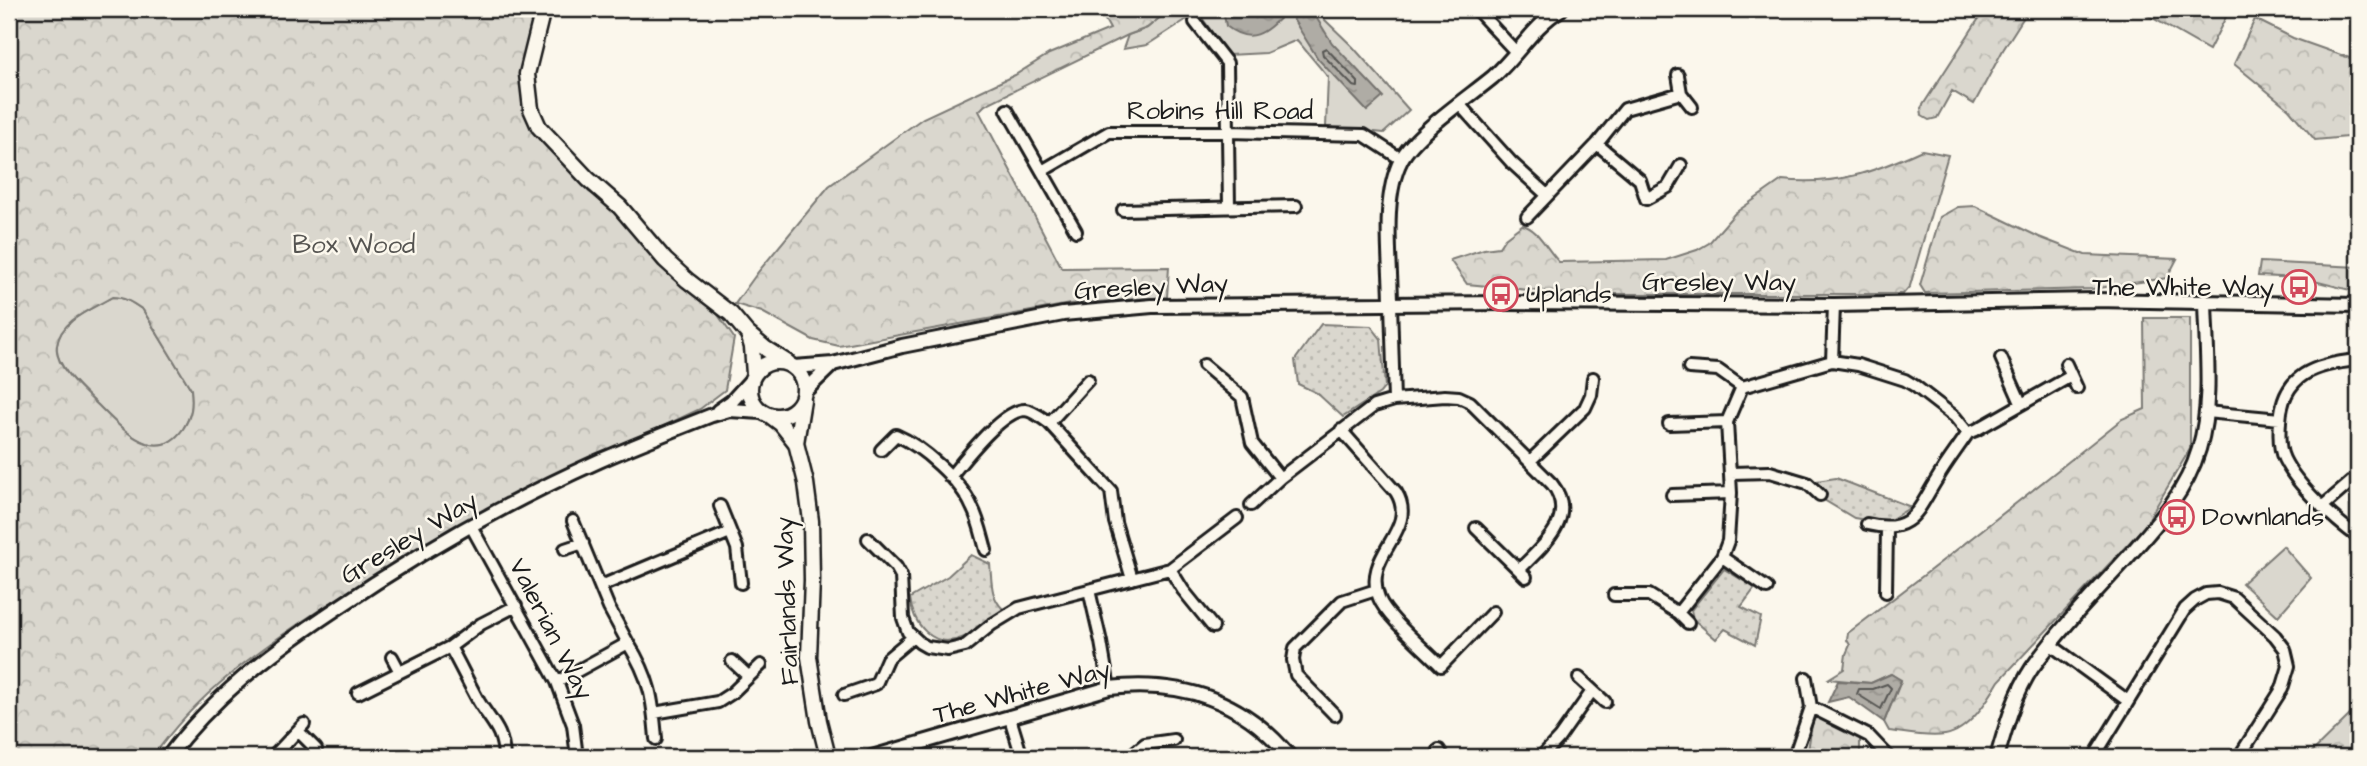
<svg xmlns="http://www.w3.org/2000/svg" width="2367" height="766" font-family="'Architects Daughter',sans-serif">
  <defs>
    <pattern id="forest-crowns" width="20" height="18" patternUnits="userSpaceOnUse" patternTransform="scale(1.75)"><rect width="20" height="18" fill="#dad7ce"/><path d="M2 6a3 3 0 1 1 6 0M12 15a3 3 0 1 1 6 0" fill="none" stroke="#bab8b0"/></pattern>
    <pattern id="park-dots" width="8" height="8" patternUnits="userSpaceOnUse" patternTransform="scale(1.75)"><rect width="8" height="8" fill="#dad7ce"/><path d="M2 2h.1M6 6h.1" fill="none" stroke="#bab8b0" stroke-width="1.8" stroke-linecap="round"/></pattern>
    <pattern id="water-ripples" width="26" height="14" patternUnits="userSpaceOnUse" patternTransform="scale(1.75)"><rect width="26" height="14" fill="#afaca5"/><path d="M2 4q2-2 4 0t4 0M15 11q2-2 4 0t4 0" fill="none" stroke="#96938d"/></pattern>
  </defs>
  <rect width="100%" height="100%" fill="#fbf7ec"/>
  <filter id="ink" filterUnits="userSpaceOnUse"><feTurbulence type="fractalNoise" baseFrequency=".0143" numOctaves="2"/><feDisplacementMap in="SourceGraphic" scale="14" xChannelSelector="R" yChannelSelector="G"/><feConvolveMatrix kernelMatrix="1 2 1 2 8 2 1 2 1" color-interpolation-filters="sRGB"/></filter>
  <g filter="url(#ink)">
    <path fill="#dad7ce" stroke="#7b7a75" stroke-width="2" d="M 1170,9 L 1322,9 L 1323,18 L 1353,47 L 1409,110 L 1384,133 L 1326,127 L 1328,77 L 1297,40 L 1266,53 L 1228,55 L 1198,12 L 1147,45 L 1123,49 L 1128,35 L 1147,28 Z
      M 112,297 C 125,297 133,303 143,310 L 191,389 C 193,405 192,415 183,429 C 156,467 120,427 99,406 C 86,393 53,366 57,345 C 61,319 92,309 112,297 Z
      M 2283,546 L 2311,578 L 2278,616 L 2242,583 Z"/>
    <path fill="url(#forest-crowns)" stroke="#7b7a75" stroke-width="2" fill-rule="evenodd" d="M 9,9 L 537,9 L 520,73 L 522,96 L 530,122 L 589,192 L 617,208 L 663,269 L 716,312 L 734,338 L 725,390 L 700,409 C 570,470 444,529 324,607 C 261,648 196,694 153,757 L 9,757 ZM 112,297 C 125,297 133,303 143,310 L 191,389 C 193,405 192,415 183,429 C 156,467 120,427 99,406 C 85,393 53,366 57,345 C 61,319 92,309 112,297 Z
      M 1099,9 L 1170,9 L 1147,28 L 1128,35 L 985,105 L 979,111 L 1062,268 L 1169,267 L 1167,297 L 1070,304 L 839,346 L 813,340 L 762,312 L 735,304 L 758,272 L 829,186 L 923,118 L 1015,75 L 1049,54 L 1110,29 Z
      M 1985,9 L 2029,9 L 2003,50 L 1974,104 L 1952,91 L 1937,118 L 1929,120 L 1922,116 L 1921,108 Z
      M 2137,9 L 2230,9 L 2209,50 Z
      M 2255,19 L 2293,38 L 2358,61 L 2358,136 L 2315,140 L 2289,109 L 2234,64 Z
      M 1922,150 L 1948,155 L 1910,286 L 1903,294 L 1572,294 L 1467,284 L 1450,260 L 1484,249 L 1499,247 L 1505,238 L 1522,225 C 1538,228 1547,250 1559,262 L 1666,260 L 1697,250 L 1709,243 L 1735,213 L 1782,180 C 1836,186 1874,172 1922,150 Z
      M 1975,206 L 2039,237 L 2085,255 L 2177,259 L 2167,278 L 2092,289 L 1925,293 L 1920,285 L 1940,217 L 1958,207 Z
      M 2260,262 L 2358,267 L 2358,292 L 2302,278 L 2258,276 Z
      M 2144,318 L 2190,318 L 2190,449 L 2144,527 L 1999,681 C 1988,700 1969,731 1945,735 C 1927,738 1906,733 1889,731 L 1884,722 L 1901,681 L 1891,674 L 1871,683 L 1828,679 L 1844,669 L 1846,654 L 1850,645 L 1847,640 L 1848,633 C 1941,563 2032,491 2122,419 L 2145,409 Z
      M 2358,707 L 2358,757 L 2307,757 L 2355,710 Z
      M 1816,715 L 1860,736 L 1860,757 L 1807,757 L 1813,718 Z"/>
    <path fill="url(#park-dots)" stroke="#7b7a75" stroke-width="2" d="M 1321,324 L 1371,326 L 1381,339 L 1385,387 L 1380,393 L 1343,417 L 1317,393 L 1298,384 L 1295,360 Z
      M 1836,478 L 1911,507 L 1885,523 L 1854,518 L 1824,500 L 1816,481 Z
      M 971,555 L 990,564 C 992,582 990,596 1003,609 C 989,618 978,632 962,638 C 933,650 912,623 910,598 L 948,576 Z
      M 1724,569 L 1755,588 L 1741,607 L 1761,617 L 1755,645 L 1725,629 L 1716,639 L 1693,619 L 1691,610 Z"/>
    <path fill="url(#water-ripples)" stroke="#74726e" stroke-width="2" d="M 1223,9 L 1289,9 C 1268,29 1254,48 1226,26 Z
      M 1303,9 L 1311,9 L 1332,43 L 1383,97 L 1367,111 L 1318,59 L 1293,19 Z
      M 1891,674 L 1901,680 L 1884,722 L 1849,697 L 1828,702 L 1838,681 L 1871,683 Z"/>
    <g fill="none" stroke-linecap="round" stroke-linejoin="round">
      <path stroke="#575653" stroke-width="2" d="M 1326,48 L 1358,82 L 1358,87 L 1353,86 L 1323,55 L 1322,50 Z
        M 1887,684 L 1891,688 L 1881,709 L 1857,694 L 1859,689 L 1873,689 Z"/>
      <g stroke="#1c1c1c" stroke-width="16">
        <path id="minor" d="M 1476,9 L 1516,52
          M 1195,22 L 1227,63 L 1229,207
          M 1678,75 L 1681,93 L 1692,107
          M 1459,104 L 1512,163 L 1547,195
          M 1007,110 L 1076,231
          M 1597,144 L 1640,180 L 1646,199 L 1668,187 L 1681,165
          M 1042,171 L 1109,132 L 1229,132 L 1364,135 L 1401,159
          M 1123,210 L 1296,206
          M 1527,217 L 1597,144 L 1625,109 L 1681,93
          M 1391,304 L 1394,400
          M 2001,358 L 2021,403
          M 2358,360 C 2316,364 2282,374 2280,422 C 2279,434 2279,449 2284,459 C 2297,486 2335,520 2358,537
          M 1832,361 L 1834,305
          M 2066,364 L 2077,388
          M 1204,365 L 1242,397 L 1252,443 L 1280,478
          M 1689,368 L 1718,370 L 1742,387
          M 2206,412 L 2280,419
          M 1049,423 L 1088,380
          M 1669,424 L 1727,422
          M 1341,430 L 1396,492 C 1420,531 1361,554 1379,598 C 1386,617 1426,650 1441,666 L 1493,612
          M 881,450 L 896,435 C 922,446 961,481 972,507 C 979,520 982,536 986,550
          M 1530,461 L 1585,408 L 1591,395 L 1593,378
          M 1731,473 L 1770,472 L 1807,483 L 1820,495
          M 950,477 C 964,460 1002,410 1025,410 C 1034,411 1042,418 1049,423 L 1111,491 L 1115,522 L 1132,579
          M 1672,495 L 1731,493
          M 1251,505 L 1280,478 L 1374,406 L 1394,400 L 1445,396 L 1459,397 L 1470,402 L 1552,484 C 1579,518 1541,547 1519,570 L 1526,577
          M 720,506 L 737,548 L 741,583
          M 2322,507 L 2358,476
          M 1867,524 C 1912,535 1917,511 1937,479 C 1946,463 1958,448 1968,433 L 1976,430 L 2071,376
          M 471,526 L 557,682 L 573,725 L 577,757
          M 1476,528 L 1519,570
          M 868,539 L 896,567 L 901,576 L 903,618 L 908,632 L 920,643 L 927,647 L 948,650 L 965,646 L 991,625 L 1019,608 L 1170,569 L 1237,518
          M 565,549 L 583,543
          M 1722,557 L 1767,588
          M 1170,569 L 1183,590 L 1213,627
          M 601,586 L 730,532
          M 1089,590 L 1101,642 L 1109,688
          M 1886,592 L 1887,529
          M 1614,595 L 1649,595 L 1678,613 L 1688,623
          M 1678,613 L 1722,557 L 1728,541 L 1731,493 L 1727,422 L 1742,387 L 1832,361 L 1858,365 L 1905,380 L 1915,386 L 1955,417 L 1968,433
          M 628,643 C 650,678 653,699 656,739
          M 2051,645 L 2128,701
          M 450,647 C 460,665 469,684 479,702 C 492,723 503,730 504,757
          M 392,657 L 400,672
          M 732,661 L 748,676
          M 1579,678 L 1605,702
          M 557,682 L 628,643 L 609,608 L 573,521
          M 358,693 L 450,647 L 481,624 L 516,606
          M 844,695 L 876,684 L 887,659 L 913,637
          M 1811,707 L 1869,736 L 1889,757
          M 654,713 L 718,702 L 732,693 L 761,665
          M 1335,715 L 1296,675 L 1293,660 L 1295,648 L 1342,601 L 1376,590
          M 1010,718 L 1022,757
          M 299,732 L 316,749
          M 1439,750 L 1443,757
          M 273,757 L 304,724
          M 1129,757 L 1145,744 L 1174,740
          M 1541,757 L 1559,738 L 1592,691
          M 1794,757 L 1811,707 L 1806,678
          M 2094,757 L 2185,609 L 2195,600 L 2206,594 L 2218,593 L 2234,598 L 2275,636 L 2285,649 L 2289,666 L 2282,689 L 2239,757"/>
      </g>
      <g stroke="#1c1c1c" stroke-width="18">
        <path id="tertiary" d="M 1391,304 C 1391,261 1381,199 1401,160 C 1414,134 1469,97 1493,77 C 1517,56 1533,26 1561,9
          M 794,367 L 833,364 L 902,346 L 1063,314 L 1152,306 L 1506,303 L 1834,305 L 2095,300 L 2358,305
          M 805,391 L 833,364
          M 718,411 L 731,402 L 752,379
          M 168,757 C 211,699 270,653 330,613 C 415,555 505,503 599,461 C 636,445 674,430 712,415 L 729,410 L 762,412
          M 872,757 L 1109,688 C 1182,680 1243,699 1290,757
          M 1997,757 C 2006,727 2014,695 2032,668 C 2060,629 2094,594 2126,559 C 2156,525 2186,493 2199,449 C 2213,402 2206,349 2205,301"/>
      </g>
      <g stroke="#1c1c1c" stroke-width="19">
        <path id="secondary" d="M 543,9 L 527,74 L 531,109 L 539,127 L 588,179 L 620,207 L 665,260 L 687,280 L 731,314 L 747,333 L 766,349 L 788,363
          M 748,334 L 752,347 L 754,374
          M750 389a27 27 0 1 1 54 0a27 27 0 1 1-54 0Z
          M 803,400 L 796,443 L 806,483 L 811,521 L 812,580 L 809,657 L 819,721 L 828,757
          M 769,415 L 781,424 L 796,443"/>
      </g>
      <use href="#minor" stroke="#fbf7ec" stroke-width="10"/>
      <use href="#tertiary" stroke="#fbf7ec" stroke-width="12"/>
      <use href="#secondary" stroke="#fbf7ec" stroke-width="14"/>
    </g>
  </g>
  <defs>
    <g id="bus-ring" transform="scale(1.75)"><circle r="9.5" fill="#fbf7ec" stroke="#d1495b" stroke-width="1.5"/><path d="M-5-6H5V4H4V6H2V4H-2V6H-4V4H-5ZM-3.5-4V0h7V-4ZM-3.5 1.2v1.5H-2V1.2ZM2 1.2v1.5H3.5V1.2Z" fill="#d1495b"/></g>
  </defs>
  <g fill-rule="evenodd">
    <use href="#bus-ring" x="2299" y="287"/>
    <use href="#bus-ring" x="1501" y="294"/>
    <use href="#bus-ring" x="2177" y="517"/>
  </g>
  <g text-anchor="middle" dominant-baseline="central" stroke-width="5" stroke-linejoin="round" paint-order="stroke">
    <g font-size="26" fill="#1c1c1c" stroke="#fbf7ec">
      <text x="1220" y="111">Robins Hill Road</text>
      <text x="1719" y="282">Gresley Way</text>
      <text transform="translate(1151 287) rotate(-3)">Gresley Way</text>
      <text transform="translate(409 538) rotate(-31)">Gresley Way</text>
      <text transform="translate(787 601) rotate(-92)">Fairlands Way</text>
      <text transform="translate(551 629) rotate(63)">Valerian Way</text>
      <text transform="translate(1022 692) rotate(-15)">The White Way</text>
    </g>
    <g font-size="26" fill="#555451" stroke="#fbf7ec">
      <text x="354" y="245">Box Wood</text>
    </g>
    <g font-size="26" fill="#1c1c1c" stroke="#fbf7ec" text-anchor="start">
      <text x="2274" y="287" text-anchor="end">The White Way</text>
      <text x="1526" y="294">Uplands</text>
      <text x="2202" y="517">Downlands</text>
    </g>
  </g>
  <rect width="2367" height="766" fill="none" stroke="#fbf7ec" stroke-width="35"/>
  <rect x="18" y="18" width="2332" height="731" fill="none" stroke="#1c1c1c" stroke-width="2.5" filter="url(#ink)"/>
</svg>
